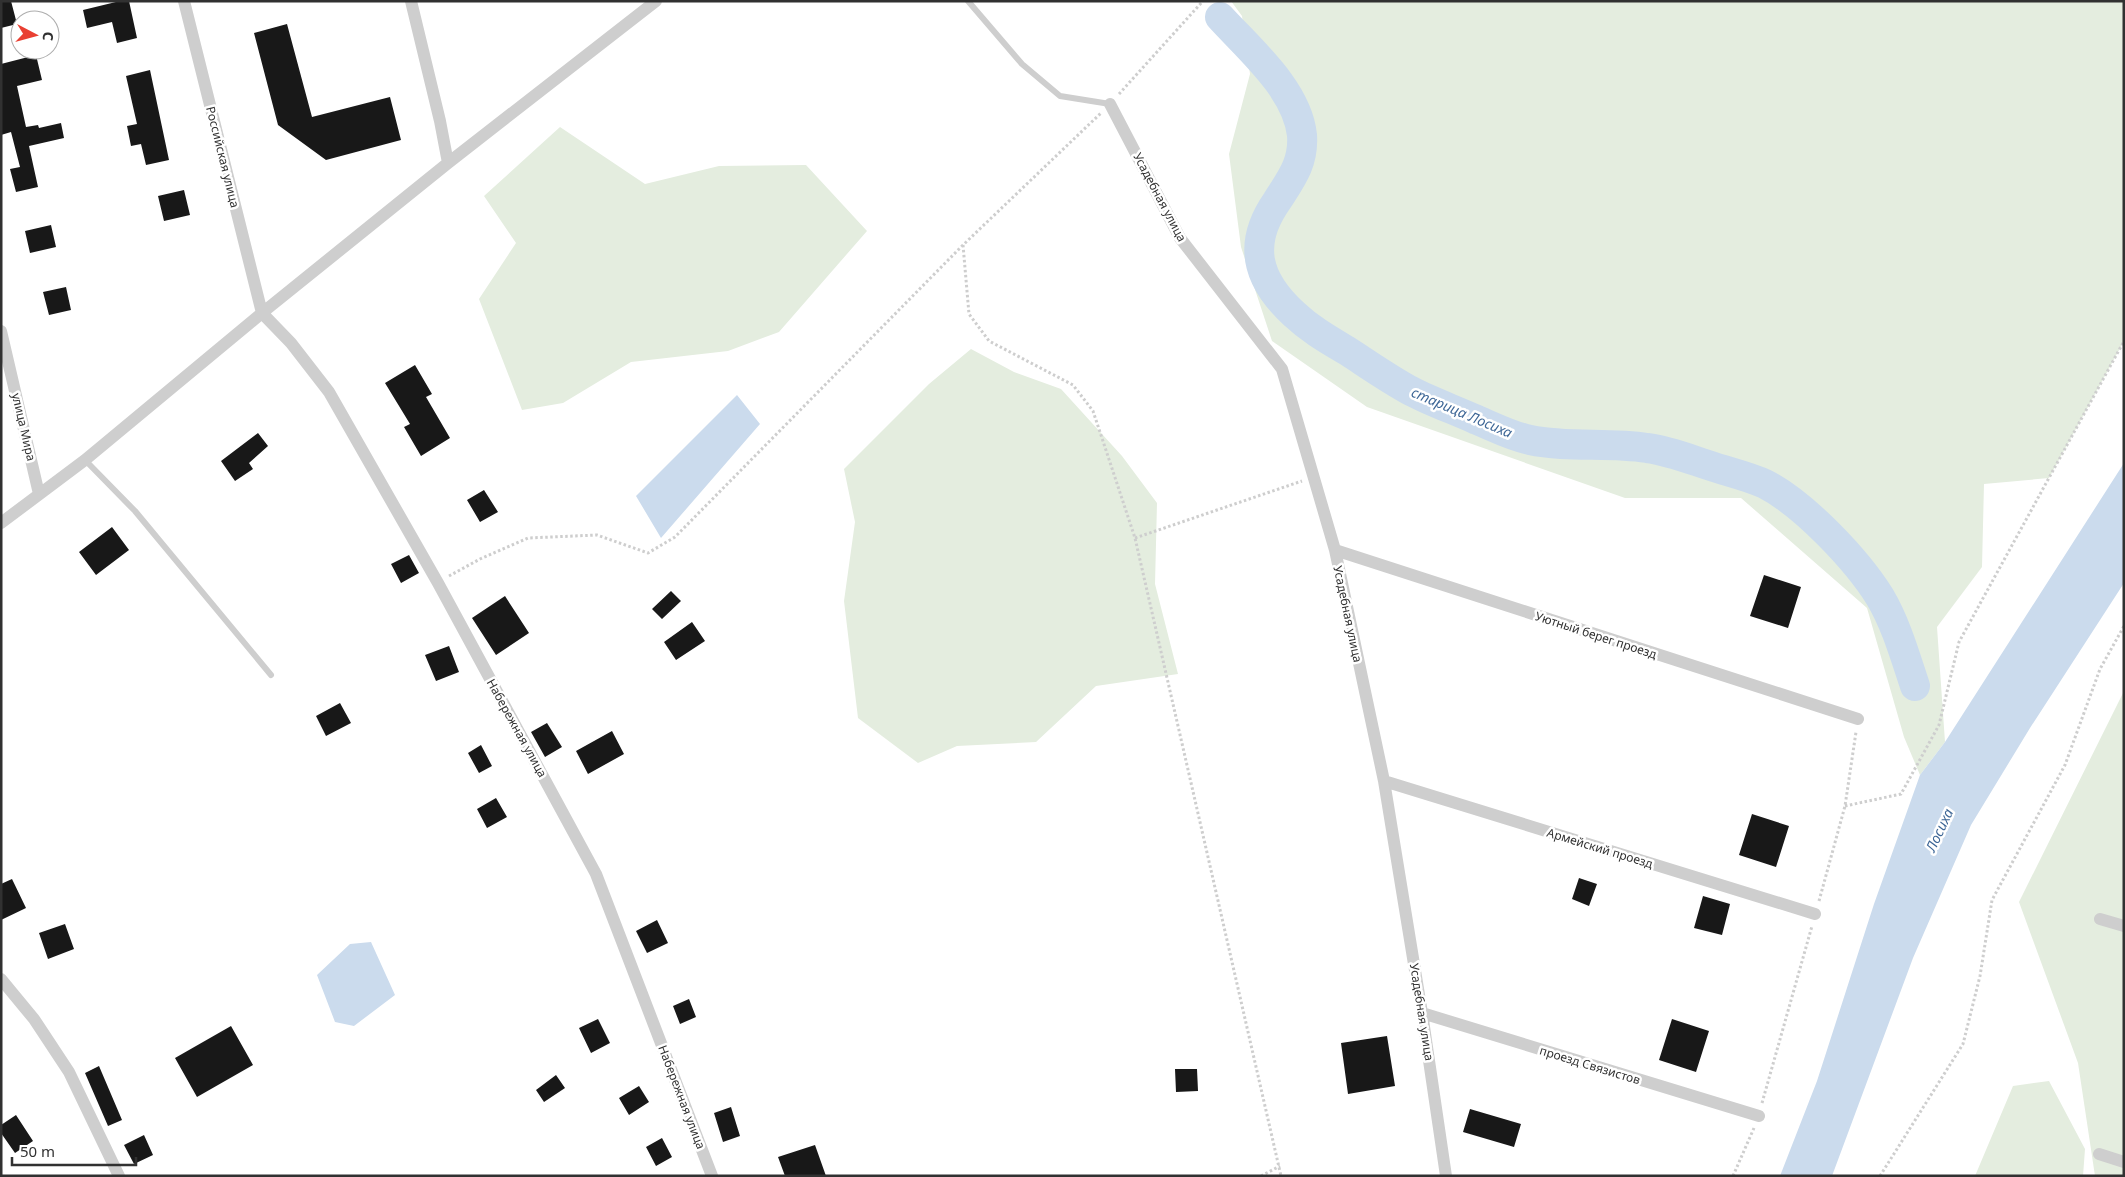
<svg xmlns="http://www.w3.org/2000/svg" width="2125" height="1177" font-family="'Noto Sans',sans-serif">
  <rect width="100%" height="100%" fill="#fff"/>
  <path fill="#e4eddf" d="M 1231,1 L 2124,1 L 2124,341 L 2049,478 L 1984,484 L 1982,567 L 1937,627 L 1945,742 L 1920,775 L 1904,737 L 1867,608 L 1741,498 L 1625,498 L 1367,407 L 1272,341 L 1241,247 L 1229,154 L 1250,74 L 1242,16 Z
    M 560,127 L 645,184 L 719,166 L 806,165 L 867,231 L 779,332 L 728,351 L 631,362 L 563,403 L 522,410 L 479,299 L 516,243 L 484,196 Z
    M 971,349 L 1014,372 L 1061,389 L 1122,456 L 1157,503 L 1155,584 L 1178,674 L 1096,686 L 1036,742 L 957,746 L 918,763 L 858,718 L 844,601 L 855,522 L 844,469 L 929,384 Z
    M 2124,691 L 2124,1176 L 2095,1176 L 2078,1063 L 2019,902 Z
    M 2049,1081 L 2085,1149 L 2083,1176 L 1975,1176 L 2013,1086 Z"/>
  <path fill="#cbdbed" d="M 737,395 L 760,424 L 661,538 L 636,496 Z
    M 2124,463 L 2124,583 L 2030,728 L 1971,825 L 1913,958 L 1832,1176 L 1780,1176 L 1817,1081 L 1874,904 L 1920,775 L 1945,742 Z
    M 371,942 L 395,995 L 354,1026 L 335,1022 L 317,975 L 350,944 Z"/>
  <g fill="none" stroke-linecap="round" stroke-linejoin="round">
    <path stroke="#cbdbed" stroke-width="30" d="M 1220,17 C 1249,49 1297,89 1302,135 C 1304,163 1291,179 1277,201 C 1247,244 1256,279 1294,314 C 1311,330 1329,340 1349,352 C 1369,365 1389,379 1411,391 C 1432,402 1455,410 1477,420 C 1494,427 1511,436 1530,440 C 1568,448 1608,442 1647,448 C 1671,451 1694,461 1717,468 C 1733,473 1750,477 1765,484 C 1804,504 1857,560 1880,597 C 1896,624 1905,656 1915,686"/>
  </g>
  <path fill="#181818" d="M 1,1 L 11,1 L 17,24 L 1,28 Z
    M 120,1 L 129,1 L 137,38 L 117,43 L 112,22 L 87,28 L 83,10 Z
    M 287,24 L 312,117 L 390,97 L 401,140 L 326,160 L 278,125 L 254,33 Z
    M 36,55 L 42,80 L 17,86 L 26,127 L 38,125 L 39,128 L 61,123 L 64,138 L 29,146 L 38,187 L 16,192 L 10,169 L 20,167 L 11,132 L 1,135 L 1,64 Z
    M 150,70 L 169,160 L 146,165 L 141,144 L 131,146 L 127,126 L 137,124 L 126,76 Z
    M 184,190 L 190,215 L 164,221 L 158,196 Z
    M 51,225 L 56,247 L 30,253 L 25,231 Z
    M 66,287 L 71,310 L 49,315 L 43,292 Z
    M 415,365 L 432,394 L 426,397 L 450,438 L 421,456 L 404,427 L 410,424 L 385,383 Z
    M 258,433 L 268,446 L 249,463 L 253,469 L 235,481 L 221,461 Z
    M 484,490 L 498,512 L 480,522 L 467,500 Z
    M 112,527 L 129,550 L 96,575 L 79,552 Z
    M 409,555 L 419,573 L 401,583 L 391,564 Z
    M 1764,575 L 1801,587 L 1788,628 L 1750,616 Z
    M 671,591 L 681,601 L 662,619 L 652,609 Z
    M 505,596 L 529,633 L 496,655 L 472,618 Z
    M 692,622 L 705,641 L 676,660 L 664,642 Z
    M 449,646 L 459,672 L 436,681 L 425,655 Z
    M 340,703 L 351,723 L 326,736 L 316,716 Z
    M 547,723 L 562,747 L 545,757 L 531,732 Z
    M 612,731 L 624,754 L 588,774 L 576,751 Z
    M 481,745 L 492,766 L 479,773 L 468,753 Z
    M 496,798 L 507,817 L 487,828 L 477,809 Z
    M 1752,814 L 1789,826 L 1776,867 L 1739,855 Z
    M 1579,878 L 1597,884 L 1589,906 L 1572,899 Z
    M 12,879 L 26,908 L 1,920 L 1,884 Z
    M 1703,896 L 1730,904 L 1722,935 L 1694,928 Z
    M 657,920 L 668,943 L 647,953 L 636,931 Z
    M 65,924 L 74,949 L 48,959 L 39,933 Z
    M 689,999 L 696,1017 L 680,1024 L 673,1006 Z
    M 598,1019 L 610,1043 L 591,1053 L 579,1028 Z
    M 1672,1019 L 1709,1031 L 1696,1072 L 1659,1060 Z
    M 231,1026 L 253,1065 L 197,1097 L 175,1058 Z
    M 1387,1036 L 1395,1086 L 1348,1094 L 1341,1043 Z
    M 99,1066 L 122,1120 L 108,1126 L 85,1073 Z
    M 1175,1069 L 1197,1069 L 1198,1091 L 1176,1092 Z
    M 556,1075 L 565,1088 L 544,1102 L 536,1090 Z
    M 639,1086 L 649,1102 L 629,1115 L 619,1098 Z
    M 731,1107 L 740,1136 L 723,1142 L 714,1113 Z
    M 1470,1109 L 1521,1124 L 1514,1147 L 1463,1132 Z
    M 16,1115 L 33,1141 L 15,1153 L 1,1133 L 1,1125 Z
    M 144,1135 L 153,1155 L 134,1164 L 124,1145 Z
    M 662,1138 L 672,1157 L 656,1166 L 646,1147 Z
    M 815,1145 L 826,1176 L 785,1176 L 778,1157 Z"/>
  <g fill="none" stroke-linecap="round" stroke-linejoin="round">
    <path stroke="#cecece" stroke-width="3" stroke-dasharray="2.5 2.5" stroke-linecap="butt" d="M 1119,94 L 1203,1
      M 963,245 L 969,314 L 989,341 L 1073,385 L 1093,411 L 1135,538 L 1281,1176
      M 1135,538 L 1302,481
      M 449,576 L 480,559 L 528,538 L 597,535 L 648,553 L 675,537 L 963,245 L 1101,113
      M 1845,806 L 1901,794 L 1939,725 L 1959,642 L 2124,341
      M 1819,901 L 1845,806 L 1856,732
      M 1762,1103 L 1812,926
      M 1261,1176 L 1280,1166
      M 1733,1176 L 1754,1128
      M 1880,1176 L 1963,1044 L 1980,976 L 1992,900 L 2065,765 L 2100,669 L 2124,626"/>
    <path stroke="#cecece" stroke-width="6" d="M 968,1 L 1022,64 L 1060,96 L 1110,104
      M 85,460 L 135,511 L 271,675"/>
    <path stroke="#cecece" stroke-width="12" d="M 184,1 L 262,313 L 291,343 L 329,392 L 438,583 L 596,874 L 712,1176
      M 411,1 L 440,121 L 448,163
      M 1110,104 L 1180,238 L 1282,369 L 1335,550 L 1384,781 L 1422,1013 L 1446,1176
      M 1,331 L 39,494
      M 1,523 L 85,460 L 262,313 L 448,163 L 656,1
      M 1335,550 L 1858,719
      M 1384,781 L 1815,914
      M 2100,919 L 2124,926
      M 1,979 L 34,1019 L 69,1072 L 119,1176
      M 1422,1013 L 1759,1116
      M 2099,1154 L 2124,1162"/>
  </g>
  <g text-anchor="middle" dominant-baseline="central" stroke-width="5" stroke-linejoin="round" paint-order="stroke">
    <g font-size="12" fill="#313131" stroke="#fff">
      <text transform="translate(223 157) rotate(76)">Российская улица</text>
      <text transform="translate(1160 197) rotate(62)">Усадебная улица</text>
      <text transform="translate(24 427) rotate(77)">улица Мира</text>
      <text transform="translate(1348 614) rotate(78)">Усадебная улица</text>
      <text transform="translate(1596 635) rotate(18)">Уютный берег проезд</text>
      <text transform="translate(517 728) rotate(61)">Набережная улица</text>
      <text transform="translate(1600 848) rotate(17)">Армейский проезд</text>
      <text transform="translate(1422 1012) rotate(81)">Усадебная улица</text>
      <text transform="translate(1590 1065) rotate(17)">проезд Связистов</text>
      <text transform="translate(682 1097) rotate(69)">Набережная улица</text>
    </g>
    <g font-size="14" font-style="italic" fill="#3c6595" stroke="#fff">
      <text transform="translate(1462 412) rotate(23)">старица Лосиха</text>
      <text transform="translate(1939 830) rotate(-65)">Лосиха</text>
    </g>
  </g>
  <rect width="2125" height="1177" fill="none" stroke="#313131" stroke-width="5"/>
  <g transform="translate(35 35) rotate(96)"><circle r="24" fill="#ffffff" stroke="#adadad"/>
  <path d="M0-4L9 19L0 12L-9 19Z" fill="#e94032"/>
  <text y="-8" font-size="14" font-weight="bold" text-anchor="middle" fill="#313131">С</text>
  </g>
  <path d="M12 1157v8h124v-8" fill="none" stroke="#313131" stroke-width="2.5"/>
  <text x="20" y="1157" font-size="15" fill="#313131" stroke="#ffffff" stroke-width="4" paint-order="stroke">50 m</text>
</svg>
